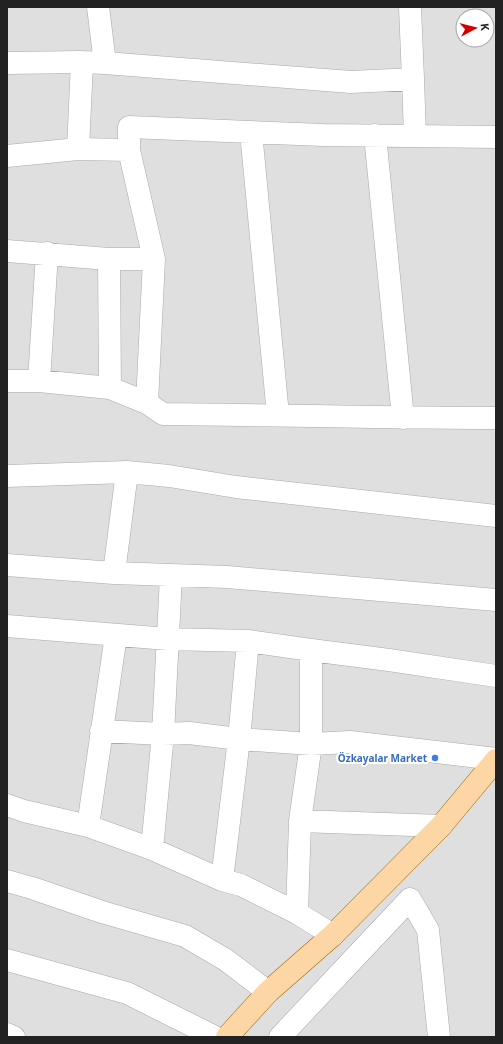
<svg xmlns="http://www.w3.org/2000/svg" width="503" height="1044" font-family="'Noto Sans',sans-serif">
  <rect width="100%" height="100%" fill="#f2efe9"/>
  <path fill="#e0dfdf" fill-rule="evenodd" d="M 7,7 L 496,7 L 496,1037 L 7,1037 ZM 463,16 L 487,16 L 487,40 L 463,40 Z"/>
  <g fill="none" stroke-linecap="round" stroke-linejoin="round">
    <g stroke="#a9a9a9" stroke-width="23">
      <path id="minor" d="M 98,7 L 105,63 L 351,82 L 413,79 L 410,7
        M 7,63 L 82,62 L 105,63
        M 413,79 L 415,136
        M 251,132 L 278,415
        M 375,135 L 403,418
        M 496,137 L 323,135 L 129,127 L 129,150 L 154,259 L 147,403 L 163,414 C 274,415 385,418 496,418
        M 78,149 L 82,62
        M 7,156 L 78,149 L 129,150
        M 7,251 L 109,259 L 154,259
        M 109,259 L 110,388
        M 7,381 L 39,381 L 110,388 L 147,403
        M 39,381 L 47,253
        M 7,476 L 127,472 L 169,476 L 236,487 L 496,516
        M 7,565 L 114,573 L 227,577 L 496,600
        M 114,573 L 127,472
        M 7,626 L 168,639 L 248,641 L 311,650 L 389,660 L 496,676
        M 101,731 L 163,734 L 189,733 L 239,739 L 311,744 L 350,742 L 496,759
        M 7,805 L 24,811 L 88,826 L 152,849 L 222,880 L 241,885 L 297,913 L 333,935
        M 300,821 L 441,826
        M 88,826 L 116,635
        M 152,849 L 163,734 L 171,576
        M 222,880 L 239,739 L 248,641
        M 7,881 L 32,888 L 102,912 L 185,936 L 226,960 L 268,992
        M 297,913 L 300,821 L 311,744 L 311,650
        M 7,960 L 127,993 L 215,1037
        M 7,1034 L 14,1037
        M 280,1037 L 410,899 L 428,930 L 439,1037"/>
    </g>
    <g stroke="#a06b00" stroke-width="23">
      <path id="major" d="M 227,1037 L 268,992 L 333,935 L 441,826 L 496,760"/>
    </g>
    <use href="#minor" stroke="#fff" stroke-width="22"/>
    <use href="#major" stroke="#fcd6a4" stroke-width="22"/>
  </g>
  <circle fill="#3f7fe0" stroke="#fff" stroke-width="1.5" cx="435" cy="758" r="4"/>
  <g text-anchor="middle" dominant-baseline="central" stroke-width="4" stroke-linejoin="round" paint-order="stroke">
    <g font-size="10" font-weight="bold" fill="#366cbe" stroke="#fff" text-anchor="end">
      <text x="427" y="758">Özkayalar Market</text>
    </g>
  </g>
  <rect width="503" height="1044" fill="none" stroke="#222222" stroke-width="16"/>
  <g transform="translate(475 28) rotate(83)"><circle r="19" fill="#ffffff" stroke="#a7a7a7"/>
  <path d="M0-3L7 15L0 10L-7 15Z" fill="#d40000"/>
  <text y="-6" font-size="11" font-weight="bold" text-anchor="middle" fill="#222222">K</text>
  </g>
</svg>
